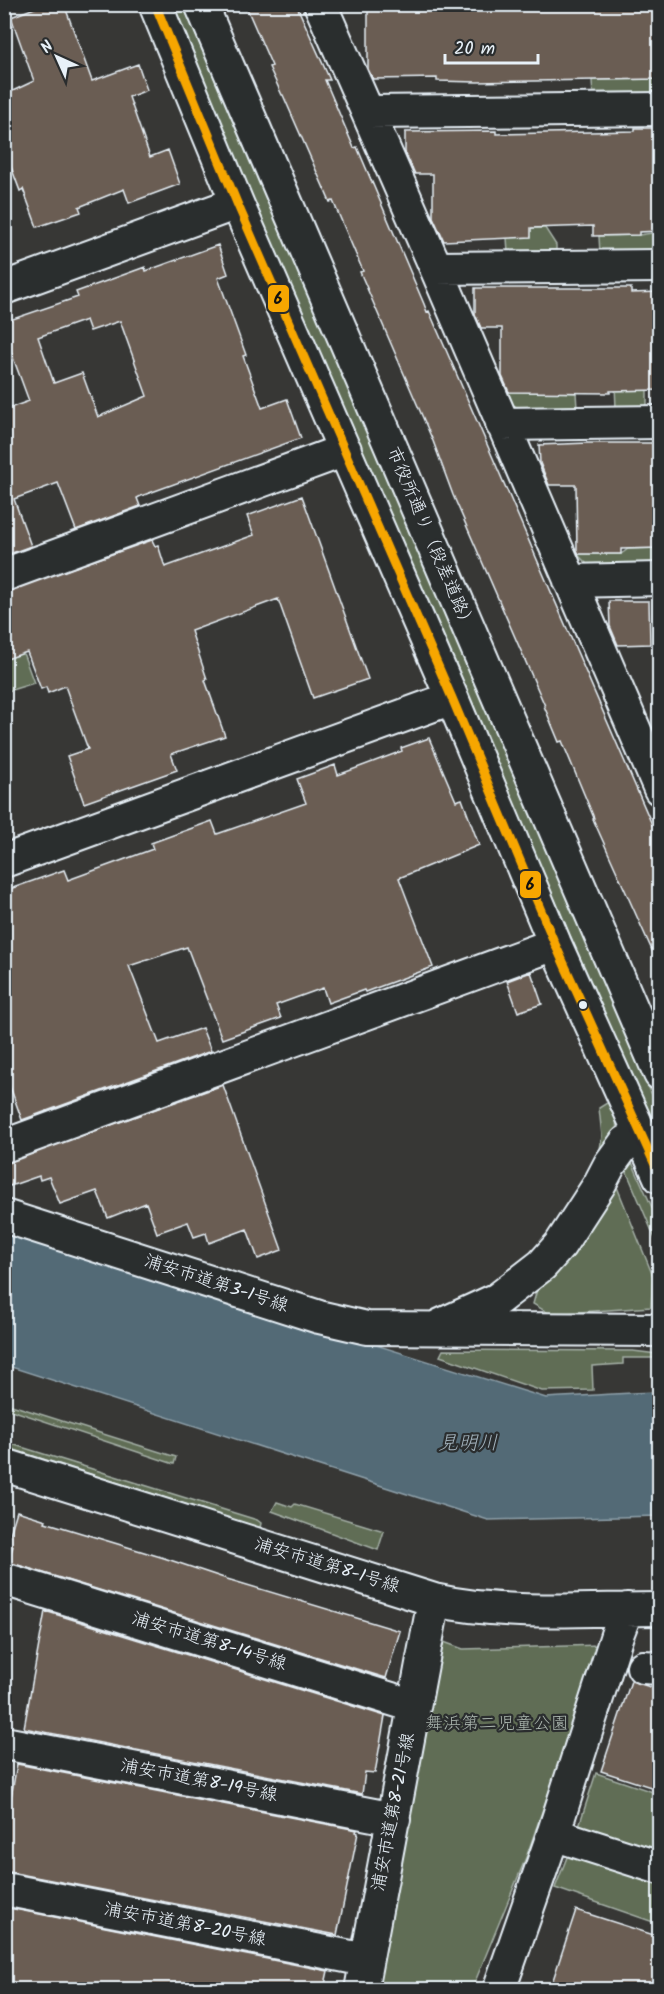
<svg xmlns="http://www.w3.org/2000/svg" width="664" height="1994" font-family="Kalam,'Klee One',sans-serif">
  <rect width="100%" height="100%" fill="#373735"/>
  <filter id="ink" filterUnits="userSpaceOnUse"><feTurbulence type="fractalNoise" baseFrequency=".0167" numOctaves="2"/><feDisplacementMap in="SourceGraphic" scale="12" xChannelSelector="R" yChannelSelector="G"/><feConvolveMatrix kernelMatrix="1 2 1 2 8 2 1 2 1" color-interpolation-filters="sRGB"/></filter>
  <g filter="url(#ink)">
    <path fill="#606d55" stroke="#a4afa6" stroke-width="1.5" d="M 170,5 L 183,5 L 659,1111 L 659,1142 Z
      M 659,79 L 659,97 L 593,97 L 592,80 Z
      M 531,228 L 545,228 L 556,245 L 556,252 L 508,253 L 507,237 Z
      M 659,232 L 659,253 L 600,254 L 599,236 L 639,235 Z
      M 615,385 L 647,385 L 647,407 L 616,408 Z
      M 543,391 L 576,393 L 577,408 L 520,409 L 510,403 L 502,392 Z
      M 659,548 L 659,565 L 589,566 L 577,554 L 621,554 L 628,549 Z
      M 23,653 L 34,683 L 5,692 L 4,660 Z
      M 610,1101 C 620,1127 619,1130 605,1154 L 600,1149 L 602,1136 L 599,1108 Z
      M 631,1160 L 659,1223 L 659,1248 L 623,1163 Z
      M 615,1182 L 653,1276 L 651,1307 L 550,1314 L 533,1304 L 538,1286 Z
      M 443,1350 L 633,1351 L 657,1354 L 658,1358 L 623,1358 L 623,1364 L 592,1366 L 593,1390 L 542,1391 L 440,1356 Z
      M 5,1403 L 176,1457 L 174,1464 L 5,1408 Z
      M 5,1442 L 257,1520 L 261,1523 L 260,1528 L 5,1447 Z
      M 277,1502 L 292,1507 L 295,1504 L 384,1531 L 378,1550 L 272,1511 Z
      M 441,1641 L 463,1649 L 600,1645 L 527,1855 L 472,1989 L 375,1990 Z
      M 596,1773 L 659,1794 L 659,1838 L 657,1844 L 644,1852 L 578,1829 Z
      M 569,1852 L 659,1881 L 659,1924 L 555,1888 Z"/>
    <path fill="#526a76" stroke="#8ea0aa" stroke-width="1.5" d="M 4,1229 L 546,1398 C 584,1396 621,1393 659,1392 L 659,1516 L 488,1520 L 5,1365 Z"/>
    <path fill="#6b5d52" stroke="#e8f1f8" stroke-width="1.5" fill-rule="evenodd" d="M 45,4 L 64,4 L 92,81 L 138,64 L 147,90 L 129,97 L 150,157 L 168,150 L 180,184 L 129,203 L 124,189 L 79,207 L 81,212 L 37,227 L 23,189 L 20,191 L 4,148 L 4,95 L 34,81 L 11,17 Z
      M 245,4 L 296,4 L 330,80 L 325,80 L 354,148 L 357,147 L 424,304 L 427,312 L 429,311 L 453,366 L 660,843 L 660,968 L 593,819 L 594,818 L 562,741 L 559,742 L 544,706 L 545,706 L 453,495 L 433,441 L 360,272 L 363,271 L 333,201 L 330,202 L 283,95 L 282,95 L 269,67 L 272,66 Z
      M 368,4 L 660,4 L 660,79 L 477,82 L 437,81 L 437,78 L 373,79 L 368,69 Z
      M 635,128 L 660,128 L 660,231 L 639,232 L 639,235 L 593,236 L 593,226 L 531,228 L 531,237 L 444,241 L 433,217 L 433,174 L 415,174 L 405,152 L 405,132 L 496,131 L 496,134 L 635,131 Z
      M 218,245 L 228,274 L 218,278 L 246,355 L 243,356 L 262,408 L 287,399 L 301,438 L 141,496 L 137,498 L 140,506 L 76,530 L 58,483 L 14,499 L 31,546 L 4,556 L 4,410 L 29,401 L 4,333 L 4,322 L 78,297 L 76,292 L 145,267 L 146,271 ZM 86,320 L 90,331 L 120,321 L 147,396 L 98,417 L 82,373 L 54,383 L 38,337 Z
      M 475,288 L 631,288 L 631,293 L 660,292 L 660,390 L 610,391 L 610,393 L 509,392 L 502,376 L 502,328 L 481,328 L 475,314 Z
      M 588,443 L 660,443 L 660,548 L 621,549 L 621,554 L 579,554 L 577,550 L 576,485 L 549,485 L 540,463 L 539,445 Z
      M 302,496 L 368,679 L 313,698 L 278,599 L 191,631 L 207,679 L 205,680 L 225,736 L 171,754 L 177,770 L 84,803 L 67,756 L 88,749 L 65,686 L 48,693 L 46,687 L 41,689 L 27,652 L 4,660 L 4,592 L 152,540 L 155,546 L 158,545 L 165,567 L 254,535 L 247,516 Z
      M 609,601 L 649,601 L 650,644 L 618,645 L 610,626 Z
      M 429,738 L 456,801 L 462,799 L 479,845 L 399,878 L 433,967 L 365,992 L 364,990 L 328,1003 L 323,988 L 276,1005 L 281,1018 L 222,1039 L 187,947 L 129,966 L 159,1043 L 202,1028 L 211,1051 L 22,1120 L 4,1070 L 4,891 L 64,870 L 68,880 L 153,849 L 151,843 L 212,821 L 217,834 L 306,803 L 297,779 L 335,765 L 338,775 L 402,751 L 401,748 Z
      M 531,972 L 542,1004 L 518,1012 L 507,981 Z
      M 223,1085 L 282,1250 L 258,1259 L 247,1229 L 209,1243 L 206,1233 L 194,1237 L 188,1222 L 157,1233 L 146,1203 L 108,1218 L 97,1191 L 60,1204 L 49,1177 L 40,1180 L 39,1176 L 10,1186 L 4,1172 L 4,1163 Z
      M 17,1511 L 46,1520 L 45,1522 L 164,1558 L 227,1579 L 400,1631 L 386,1678 L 8,1562 L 13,1546 L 7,1544 Z
      M 45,1611 L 385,1716 L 375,1773 L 365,1772 L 362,1794 L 24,1728 Z
      M 631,1681 L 660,1690 L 660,1790 L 601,1771 Z
      M 17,1764 L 357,1830 L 356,1832 L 358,1833 L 337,1935 L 4,1871 L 4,1836 Z
      M 4,1907 L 328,1971 L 324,1989 L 4,1989 Z
      M 576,1910 L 660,1937 L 660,1989 L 550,1989 Z"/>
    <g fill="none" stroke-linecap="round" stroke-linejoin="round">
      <g stroke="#e8f1f8" stroke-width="36">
        <path id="minor" d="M 155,4 L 237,203 L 452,698 L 555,944 L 660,1177
          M 201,4 L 660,1074
          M 320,4 L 436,268 L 660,789
          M 368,112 L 660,109
          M 436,268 L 660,266
          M 4,288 L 237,203
          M 502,424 L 660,422
          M 4,575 L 345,450
          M 570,581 L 660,579
          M 4,861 L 452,698
          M 4,1146 L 555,944
          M 4,1216 L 319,1317 L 367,1328 L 660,1330
          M 441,1325 L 498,1299 L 542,1265 L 560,1245 L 599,1185 L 610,1164 L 626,1142 L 642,1134
          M 4,1465 L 434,1600 C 505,1616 587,1609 660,1609
          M 4,1579 L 414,1706
          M 643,1667 L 660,1668
          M 4,1743 L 394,1819
          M 553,1834 L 660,1868
          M 4,1889 L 366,1960
          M 361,1990 L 434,1600
          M 499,1990 L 552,1838 L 617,1635 L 627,1609"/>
      </g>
      <use href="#minor" stroke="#2a2d2e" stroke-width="32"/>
      <g stroke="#2a2d2e" stroke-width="14">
        <path id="bus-1" d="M 155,4 L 237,203 L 452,698 L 555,944 L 660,1176"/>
      </g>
      <use href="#bus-1" stroke="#f7a600" stroke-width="9"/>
    </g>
  </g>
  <circle fill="#e8f1f8" stroke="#2a2d2e" stroke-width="2" cx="583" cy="1005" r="5"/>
  <g text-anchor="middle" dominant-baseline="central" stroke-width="4.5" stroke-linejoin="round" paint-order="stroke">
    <g font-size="18" fill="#e8f1f8" stroke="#2a2d2e">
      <text transform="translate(430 539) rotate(67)">市役所通り（段差道路）</text>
      <text transform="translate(216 1284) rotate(18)">浦安市道第3-1号線</text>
      <text transform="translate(327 1566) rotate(17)">浦安市道第8-1号線</text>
      <text transform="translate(209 1642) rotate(17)">浦安市道第8-14号線</text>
      <text transform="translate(199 1781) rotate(11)">浦安市道第8-19号線</text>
      <text transform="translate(394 1812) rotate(-79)">浦安市道第8-21号線</text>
      <text transform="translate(185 1925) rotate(11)">浦安市道第8-20号線</text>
    </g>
    <g font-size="18" fill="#abb6af" stroke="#2a2d2e">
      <text x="497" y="1724">舞浜第二児童公園</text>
    </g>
    <g font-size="20" font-style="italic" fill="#a4b4be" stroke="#2a2d2e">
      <text x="468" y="1444">見明川</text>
    </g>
  </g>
  <g stroke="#2a2d2e" stroke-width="2">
    <rect x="267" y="284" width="23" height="29" rx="6" fill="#f7a600"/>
    <rect x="519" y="870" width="23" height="29" rx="6" fill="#f7a600"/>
  </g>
  <g font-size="16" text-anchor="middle" font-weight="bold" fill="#111">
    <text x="278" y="304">6</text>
    <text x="530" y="890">6</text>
  </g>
  <rect width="664" height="1994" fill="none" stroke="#2a2d2e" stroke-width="24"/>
  <rect x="12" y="12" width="640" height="1970" fill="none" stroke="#e8f1f8" stroke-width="2" filter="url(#ink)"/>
  <g transform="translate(57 57) rotate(315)" stroke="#2a2d2e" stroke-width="4.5" paint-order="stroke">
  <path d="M0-4.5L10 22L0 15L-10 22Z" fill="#e8f1f8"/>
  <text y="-9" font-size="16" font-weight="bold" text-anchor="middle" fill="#e8f1f8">N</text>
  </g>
  <path d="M445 54v9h93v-9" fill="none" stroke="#e8f1f8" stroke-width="3"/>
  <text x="454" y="54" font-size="18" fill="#e8f1f8" stroke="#2a2d2e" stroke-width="4.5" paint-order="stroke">20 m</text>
</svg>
